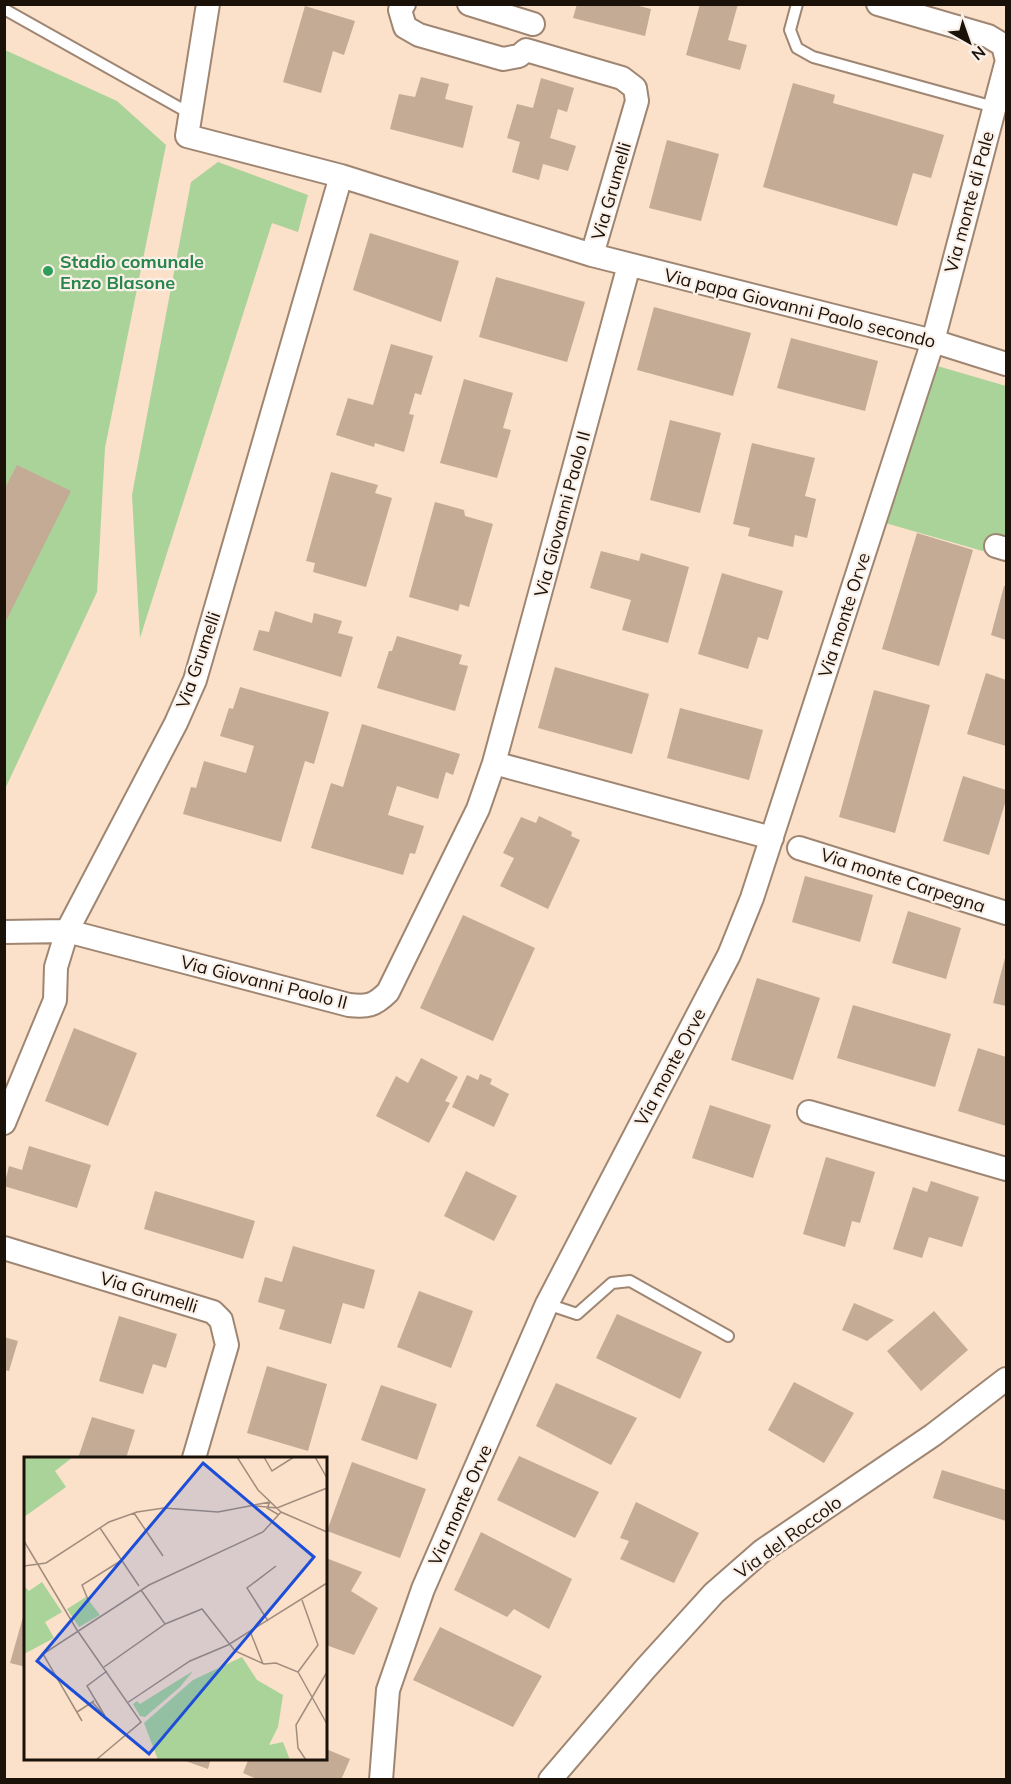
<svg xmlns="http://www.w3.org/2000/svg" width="1011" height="1784" font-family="Mulish,sans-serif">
  <rect width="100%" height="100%" fill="#fbe0ca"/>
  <path fill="#a9d399" d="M 5,50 L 117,101 L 166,145 L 105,448 L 97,592 L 5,789 Z
    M 218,162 L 308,195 L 298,232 L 272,223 L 140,638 L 132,495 L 191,182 Z
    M 934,365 L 1006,386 L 1006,546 L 992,542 L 986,552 L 882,522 Z"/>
  <path fill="#c3ab95" d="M 577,4 L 631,4 L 651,9 L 645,36 L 573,18 Z
    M 700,4 L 738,4 L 728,40 L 747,45 L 740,70 L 686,55 Z
    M 305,6 L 355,21 L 344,55 L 333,51 L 321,93 L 283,82 Z
    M 421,77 L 449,84 L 445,99 L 473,106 L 463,148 L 390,129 L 399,94 L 415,97 Z
    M 541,78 L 574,88 L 567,112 L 558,109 L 550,138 L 576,146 L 568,171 L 543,164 L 539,180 L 512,172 L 520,142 L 507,138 L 517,104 L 533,108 Z
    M 793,83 L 835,95 L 833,103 L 944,135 L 931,178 L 913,173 L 897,226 L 763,187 Z
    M 667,140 L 719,154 L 701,221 L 649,208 Z
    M 370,233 L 459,261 L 441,322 L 353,290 Z
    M 496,277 L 585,302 L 567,362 L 479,337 Z
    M 654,307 L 751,333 L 733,396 L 637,370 Z
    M 791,338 L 878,361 L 865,411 L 777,388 Z
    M 391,344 L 433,356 L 421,395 L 415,393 L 409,414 L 414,415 L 404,452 L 375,443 L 374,447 L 336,435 L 348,398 L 373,405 Z
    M 464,379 L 513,393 L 503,428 L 511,430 L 497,478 L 440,463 Z
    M 670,420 L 721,433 L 700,513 L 650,500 Z
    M 752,443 L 815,458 L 805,496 L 816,499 L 807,538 L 795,535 L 793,547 L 748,536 L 750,528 L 733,524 Z
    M 17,465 L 71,491 L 4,625 L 4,490 Z
    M 331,472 L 378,485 L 375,493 L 392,498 L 366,587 L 313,572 L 315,563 L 306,561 Z
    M 435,502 L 464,510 L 465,516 L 493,524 L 469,607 L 460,604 L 458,611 L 409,597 Z
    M 917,533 L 973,550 L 939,666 L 882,649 Z
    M 601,551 L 639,561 L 641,553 L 689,567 L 668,643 L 622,630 L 631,600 L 590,588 Z
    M 722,573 L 783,591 L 768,640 L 758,637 L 748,669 L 698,654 Z
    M 1004,586 L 1006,586 L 1006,640 L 991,635 Z
    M 275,611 L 312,623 L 314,613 L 342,621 L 338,633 L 353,637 L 341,677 L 253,650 L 259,630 L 269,632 Z
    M 397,636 L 462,655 L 459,664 L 468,666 L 455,711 L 377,688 L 389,651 L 392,651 Z
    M 555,667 L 649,694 L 632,754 L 538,728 Z
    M 986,673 L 1006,680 L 1006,746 L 967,734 Z
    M 240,687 L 329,712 L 314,764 L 305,761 L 281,842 L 183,814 L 191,787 L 196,788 L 204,761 L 246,773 L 254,746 L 220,736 L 229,708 L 233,709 Z
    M 874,690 L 930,705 L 895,833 L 839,817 Z
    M 680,708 L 763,730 L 749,780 L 667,758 Z
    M 362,724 L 460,754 L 453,775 L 446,772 L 438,799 L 397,786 L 388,815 L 424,826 L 415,854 L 410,853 L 403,875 L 311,848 L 331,783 L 343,787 Z
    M 963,776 L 1006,790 L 1006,800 L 989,855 L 943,841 Z
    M 539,816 L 572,832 L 571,836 L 580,840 L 548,909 L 500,886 L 514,858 L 503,853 L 521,817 L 536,823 Z
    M 805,876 L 873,895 L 860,942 L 792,922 Z
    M 908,911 L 961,928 L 946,979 L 892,963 Z
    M 463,915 L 535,948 L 493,1041 L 420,1008 Z
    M 1006,954 L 1006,1006 L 993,1003 Z
    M 757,978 L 820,998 L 793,1080 L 731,1060 Z
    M 853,1005 L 951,1034 L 935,1087 L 837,1058 Z
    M 74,1028 L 137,1053 L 108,1126 L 45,1101 Z
    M 978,1048 L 1006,1057 L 1006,1126 L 958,1111 Z
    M 421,1058 L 458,1077 L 445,1101 L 450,1103 L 429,1143 L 376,1116 L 396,1076 L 408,1083 Z
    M 480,1074 L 492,1079 L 490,1084 L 509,1094 L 494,1127 L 452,1107 L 467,1075 L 478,1080 Z
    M 710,1105 L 771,1125 L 753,1178 L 692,1158 Z
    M 29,1146 L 91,1165 L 77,1208 L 4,1186 L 9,1166 L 22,1170 Z
    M 826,1157 L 875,1172 L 860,1223 L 852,1221 L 845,1247 L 803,1234 Z
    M 466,1171 L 517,1196 L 494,1241 L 444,1216 Z
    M 931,1181 L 979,1197 L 962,1247 L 929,1237 L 922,1258 L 893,1249 L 913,1187 L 927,1192 Z
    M 155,1191 L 255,1221 L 243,1259 L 144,1229 Z
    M 293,1246 L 375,1270 L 364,1309 L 343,1303 L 331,1344 L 279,1329 L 285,1310 L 258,1302 L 265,1277 L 282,1282 Z
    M 419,1291 L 473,1311 L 451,1368 L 397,1347 Z
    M 854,1303 L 894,1320 L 867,1341 L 842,1330 Z
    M 934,1311 L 968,1350 L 921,1391 L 887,1351 Z
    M 617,1314 L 702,1352 L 680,1399 L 596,1358 Z
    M 119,1316 L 177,1334 L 166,1368 L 153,1364 L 143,1394 L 99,1381 Z
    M 4,1337 L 18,1341 L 9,1371 L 4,1370 Z
    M 267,1366 L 327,1384 L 308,1451 L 247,1433 Z
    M 794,1382 L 854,1413 L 824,1463 L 768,1430 Z
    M 556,1383 L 637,1418 L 611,1465 L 536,1426 Z
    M 381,1385 L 437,1404 L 417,1460 L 361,1440 Z
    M 92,1417 L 135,1430 L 126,1458 L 78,1458 Z
    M 519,1456 L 599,1492 L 575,1538 L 497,1500 Z
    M 352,1462 L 426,1489 L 400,1558 L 327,1531 Z
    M 942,1470 L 1006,1490 L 1006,1521 L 933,1498 Z
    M 636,1502 L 699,1533 L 674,1583 L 620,1559 L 629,1541 L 620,1538 Z
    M 481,1532 L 572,1579 L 549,1629 L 514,1609 L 507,1617 L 454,1590 Z
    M 326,1558 L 362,1572 L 351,1591 L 378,1608 L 354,1655 L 326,1645 Z
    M 25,1610 L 26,1610 L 26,1667 L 10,1663 Z
    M 440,1627 L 542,1676 L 513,1727 L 413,1680 Z
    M 326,1749 L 350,1759 L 341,1780 L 259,1780 L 243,1773 L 249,1758 L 326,1758 Z
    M 177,1758 L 211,1758 L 208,1769 Z"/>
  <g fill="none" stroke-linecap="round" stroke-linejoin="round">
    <g stroke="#9f8672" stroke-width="14">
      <path id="lane" d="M 797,4 L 790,30 L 797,48 L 813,57 L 994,107
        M 4,9 L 189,113
        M 547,1304 L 577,1314 L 612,1283 L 630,1281 L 728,1336"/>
    </g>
    <g stroke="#9f8672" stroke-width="26">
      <path id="street" d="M 208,4 L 187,136 L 341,176 L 592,255 L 933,341 L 1006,364
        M 404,4 L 400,10 L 405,27 L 419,35 L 503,59 L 519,56 L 526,50 L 622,78 L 635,88 L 637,101 L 592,255
        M 469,4 L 533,24
        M 878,4 L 988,36 L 1003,45 L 1006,57
        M 629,265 L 494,763 L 772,838
        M 996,546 L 1006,549
        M 799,848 L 1006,913
        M 4,932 L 67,931 L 349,1005 C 367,1007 374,1006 388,992 L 478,809 L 494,763
        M 809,1112 L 1006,1169
        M 4,1123 L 55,1000 L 56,967 L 67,931 L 176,723 L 195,680 L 341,176
        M 4,1248 L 213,1312 L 221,1320 L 227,1345 L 194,1458
        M 381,1780 L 388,1690 L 423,1589 L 547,1304 L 729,955 L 752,898 L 933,341 L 1006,64
        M 550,1780 L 645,1669 L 714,1593 L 762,1551 L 933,1435 L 1006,1379"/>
    </g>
    <use href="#lane" stroke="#fff" stroke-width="10"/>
    <use href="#street" stroke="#fff" stroke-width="22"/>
  </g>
  <circle fill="#2e9e5b" stroke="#fbf0e8" stroke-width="2" cx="48" cy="271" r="6"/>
  <g text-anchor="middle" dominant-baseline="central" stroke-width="4.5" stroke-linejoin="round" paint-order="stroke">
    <g font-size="18" fill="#1a1109" stroke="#fbf0e8">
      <text transform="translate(611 191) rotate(-74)">Via Grumelli</text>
      <text transform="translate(969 202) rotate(-75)">Via monte di Pale</text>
      <text transform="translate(800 308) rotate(14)">Via papa Giovanni Paolo secondo</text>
      <text transform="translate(562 514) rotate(-75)">Via Giovanni Paolo II</text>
      <text transform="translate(844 615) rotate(-72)">Via monte Orve</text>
      <text transform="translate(198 660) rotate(-71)">Via Grumelli</text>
      <text transform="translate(903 880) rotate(18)">Via monte Carpegna</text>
      <text transform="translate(264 982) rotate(14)">Via Giovanni Paolo II</text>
      <text transform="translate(670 1067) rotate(-62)">Via monte Orve</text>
      <text transform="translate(149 1292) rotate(17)">Via Grumelli</text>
      <text transform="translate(460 1505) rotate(-66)">Via monte Orve</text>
      <text transform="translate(788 1537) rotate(-36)">Via del Roccolo</text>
    </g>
    <g font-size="18" font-weight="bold" fill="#27864d" stroke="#fbf0e8" text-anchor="start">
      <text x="60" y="261">Stadio comunale<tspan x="60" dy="21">Enzo Blasone</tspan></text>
    </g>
  </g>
  <g transform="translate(24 1457)">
    <rect width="303" height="303" fill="#fbe0ca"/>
    <path d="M 0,0 L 49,0 L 31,14 L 42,30 L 0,60 ZM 18,125 L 38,155 L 21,165 L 30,181 L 0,197 L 0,129 L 5,134 ZM 62,140 L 76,158 L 55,170 L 43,152 ZM 218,200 L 233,223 L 259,238 L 254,270 L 245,288 L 259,285 L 266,303 L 134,303 L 120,266 L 169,223 ZM 169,214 L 156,230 L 121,260 L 116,259 L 109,247 L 113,244 L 116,247 Z" fill="#a9d399"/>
    <path fill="none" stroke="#a18d7d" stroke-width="1.5" d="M 213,0 L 234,33 L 257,55 L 303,75M 240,0 L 248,14 L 270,0M 291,0 L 303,21M 246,45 L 243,51 L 255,58M 232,49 L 253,51 L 303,31M 110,56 L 139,99M 76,71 L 115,129M 0,84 L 53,173 L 117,265 L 72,303M 0,109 L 22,106 L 85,65 L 113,55 L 140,51 L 194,55 L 246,45M 65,145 L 58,128 L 98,103M 244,164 L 223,131 L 252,109M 141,167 L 178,152 L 211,194 L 240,207 L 252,206 L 274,215 L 303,267M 226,174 L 239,207M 80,210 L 141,167 L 117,133M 274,215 L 294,188 L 278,143M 68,245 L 81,259 L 63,229 L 83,214M 103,246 L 166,204 L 204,188 L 303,126M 53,255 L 70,244M 58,264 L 19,197 L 125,128 L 239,75 L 257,55M 282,303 L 274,291 L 272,268 L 303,215"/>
    <path fill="#1d4ed8" fill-opacity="0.15" stroke="#1d4ed8" stroke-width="3" d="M 179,6 L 290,100 L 125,297 L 13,204 Z"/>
    <rect width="303" height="303" fill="none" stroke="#1a1109" stroke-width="3"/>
  </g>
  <rect width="1011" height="1784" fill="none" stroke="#1a1109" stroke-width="12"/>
  <g transform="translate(969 42) rotate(140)" stroke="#fbf0e8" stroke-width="4.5" paint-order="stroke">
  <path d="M0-4.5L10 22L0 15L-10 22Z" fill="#1a1109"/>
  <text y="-9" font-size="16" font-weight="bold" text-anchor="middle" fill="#1a1109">N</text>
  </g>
</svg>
